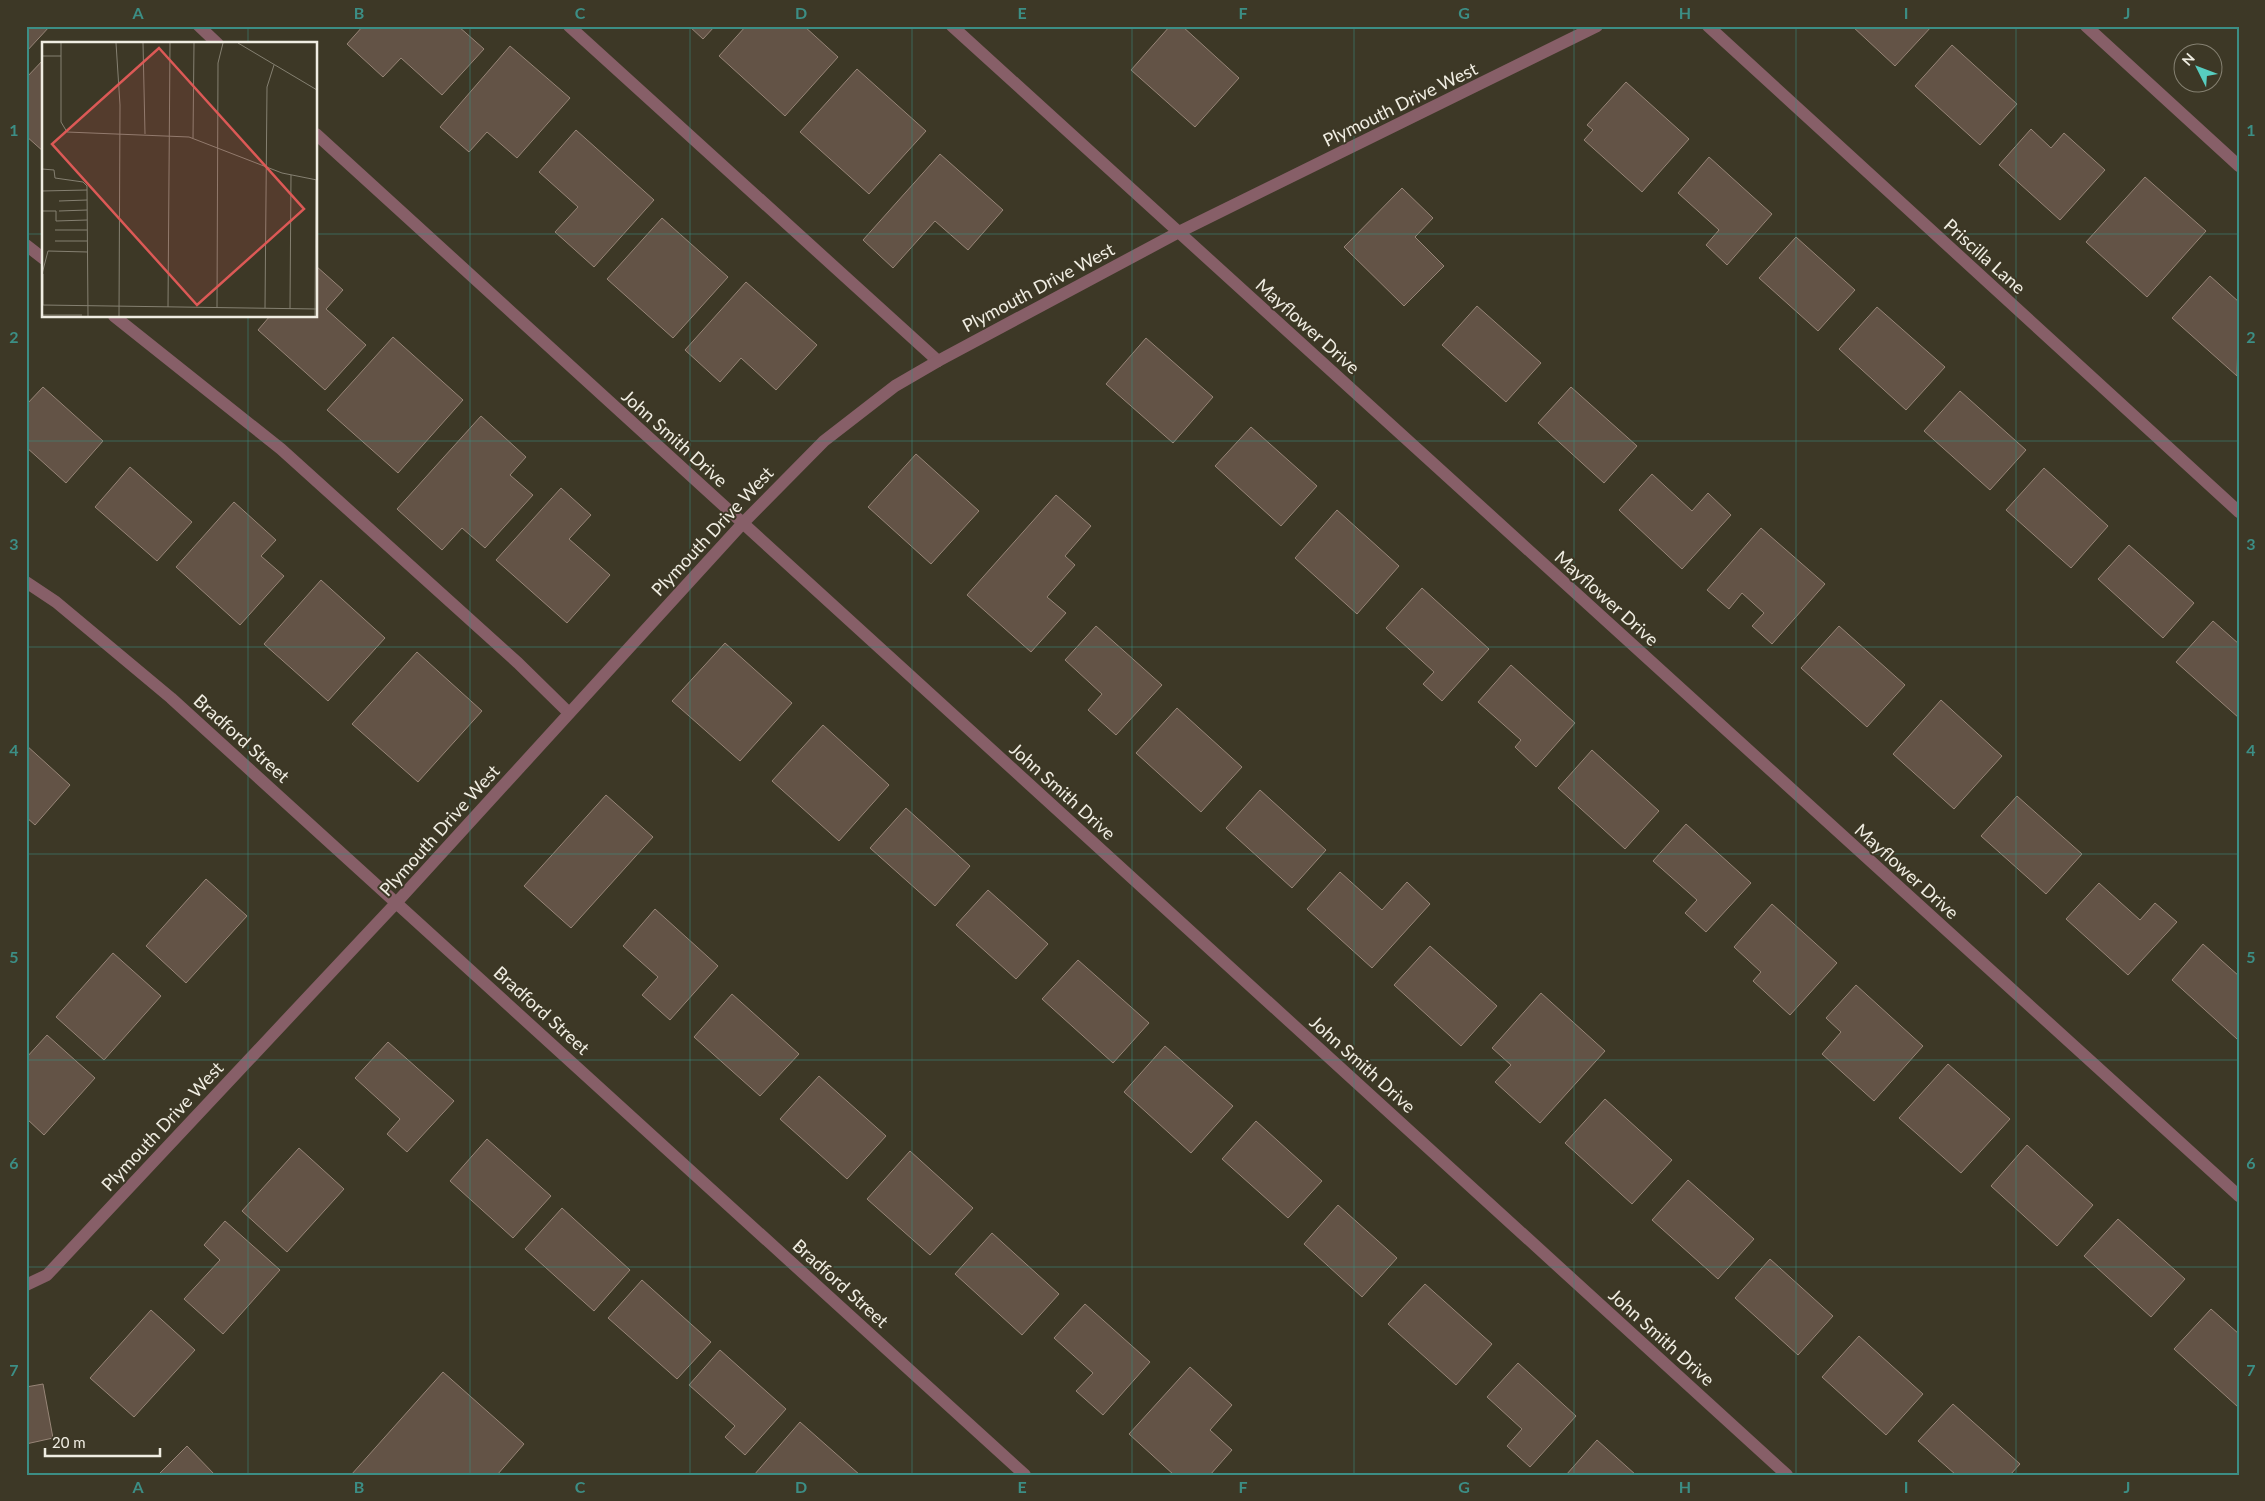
<svg xmlns="http://www.w3.org/2000/svg" width="2265" height="1501" font-family="Lato,sans-serif">
  <rect width="100%" height="100%" fill="#3d3826"/>
  <path fill="#635346" stroke="#978577" d="M 26,26 L 50,26 L 26,52 Z
    M 363,26 L 458,26 L 484,49 L 442,95 L 401,58 L 383,77 L 347,44 Z
    M 689,26 L 715,26 L 703,39 Z
    M 746,26 L 804,26 L 838,57 L 785,116 L 719,56 Z
    M 1170,26 L 1182,26 L 1239,78 L 1195,127 L 1131,70 Z
    M 1852,26 L 1932,26 L 1895,66 Z
    M 1952,45 L 2017,104 L 1980,145 L 1915,86 Z
    M 510,46 L 570,98 L 517,158 L 487,132 L 469,152 L 440,127 Z
    M 44,59 L 44,152 L 26,136 L 26,78 Z
    M 857,69 L 926,131 L 869,194 L 800,132 Z
    M 1626,82 L 1689,139 L 1642,192 L 1584,140 L 1593,130 L 1587,125 Z
    M 2031,129 L 2051,148 L 2064,133 L 2105,170 L 2060,220 L 1999,165 Z
    M 576,130 L 654,200 L 594,267 L 555,232 L 578,207 L 539,172 Z
    M 940,154 L 1003,210 L 968,250 L 935,221 L 893,268 L 863,240 Z
    M 1709,157 L 1772,214 L 1727,265 L 1706,245 L 1719,230 L 1678,193 Z
    M 2145,177 L 2206,231 L 2147,297 L 2086,242 Z
    M 1402,188 L 1433,218 L 1415,237 L 1444,266 L 1404,306 L 1344,247 Z
    M 662,218 L 728,277 L 673,338 L 607,279 Z
    M 1796,237 L 1855,290 L 1818,331 L 1759,278 Z
    M 316,266 L 343,290 L 326,309 L 366,345 L 325,390 L 258,330 L 270,316 L 316,316 Z
    M 2210,276 L 2239,302 L 2237,376 L 2172,318 Z
    M 746,282 L 817,345 L 776,390 L 741,358 L 720,382 L 685,350 Z
    M 1477,306 L 1541,363 L 1506,402 L 1442,345 Z
    M 1877,307 L 1945,367 L 1906,410 L 1839,349 Z
    M 393,337 L 463,400 L 398,473 L 327,410 Z
    M 1146,338 L 1213,397 L 1173,443 L 1106,384 Z
    M 43,387 L 103,441 L 66,483 L 26,447 L 26,405 Z
    M 1571,387 L 1637,446 L 1604,483 L 1538,423 Z
    M 1960,391 L 2026,450 L 1990,490 L 1924,431 Z
    M 481,416 L 526,457 L 510,475 L 533,495 L 485,548 L 462,528 L 442,550 L 397,509 Z
    M 1251,427 L 1317,486 L 1281,526 L 1215,466 Z
    M 916,454 L 979,511 L 931,564 L 868,507 Z
    M 130,467 L 192,522 L 157,561 L 95,507 Z
    M 2044,468 L 2108,526 L 2071,568 L 2006,510 Z
    M 1652,474 L 1692,511 L 1708,493 L 1731,515 L 1682,569 L 1619,510 Z
    M 561,488 L 591,515 L 569,539 L 610,575 L 567,623 L 496,560 Z
    M 1056,495 L 1091,526 L 1065,556 L 1075,565 L 1047,597 L 1066,613 L 1031,652 L 967,595 Z
    M 234,502 L 276,540 L 261,556 L 284,576 L 240,625 L 176,567 Z
    M 1337,510 L 1399,566 L 1357,614 L 1295,558 Z
    M 1761,528 L 1825,584 L 1772,644 L 1752,626 L 1764,613 L 1742,593 L 1729,609 L 1707,590 Z
    M 2129,545 L 2194,603 L 2163,638 L 2098,579 Z
    M 321,580 L 385,638 L 328,701 L 264,644 Z
    M 1422,588 L 1489,649 L 1442,701 L 1423,684 L 1434,672 L 1386,628 Z
    M 2213,621 L 2239,644 L 2239,718 L 2176,662 Z
    M 1096,626 L 1162,685 L 1116,735 L 1088,710 L 1102,694 L 1065,660 Z
    M 1839,626 L 1905,685 L 1867,727 L 1801,668 Z
    M 725,643 L 792,703 L 740,761 L 672,701 Z
    M 417,652 L 482,711 L 418,782 L 352,724 Z
    M 1511,665 L 1575,723 L 1536,767 L 1515,747 L 1521,740 L 1478,702 Z
    M 1941,700 L 2002,756 L 1954,809 L 1893,754 Z
    M 1177,708 L 1242,767 L 1201,812 L 1136,753 Z
    M 823,725 L 889,785 L 839,841 L 772,781 Z
    M 26,745 L 70,785 L 35,825 L 26,817 Z
    M 1592,750 L 1659,811 L 1625,849 L 1558,788 Z
    M 1260,790 L 1326,850 L 1292,888 L 1226,828 Z
    M 606,795 L 653,837 L 571,928 L 524,886 Z
    M 2017,796 L 2082,854 L 2046,894 L 1981,836 Z
    M 906,808 L 970,866 L 935,906 L 870,848 Z
    M 1686,824 L 1751,883 L 1706,932 L 1685,913 L 1697,900 L 1653,861 Z
    M 1340,872 L 1382,910 L 1407,882 L 1430,904 L 1372,968 L 1307,909 Z
    M 206,879 L 247,916 L 186,983 L 146,946 Z
    M 2099,883 L 2140,920 L 2155,903 L 2177,922 L 2128,975 L 2066,919 Z
    M 988,890 L 1048,944 L 1016,979 L 956,925 Z
    M 1772,904 L 1837,963 L 1790,1015 L 1753,981 L 1761,972 L 1734,947 Z
    M 655,909 L 718,966 L 670,1020 L 642,995 L 658,977 L 623,946 Z
    M 2203,944 L 2239,976 L 2239,1037 L 2237,1039 L 2172,980 Z
    M 1430,946 L 1497,1006 L 1461,1046 L 1394,985 Z
    M 113,953 L 161,996 L 104,1060 L 56,1017 Z
    M 1078,960 L 1149,1023 L 1113,1063 L 1042,999 Z
    M 1856,985 L 1923,1046 L 1874,1101 L 1822,1054 L 1841,1032 L 1826,1018 Z
    M 1541,993 L 1605,1051 L 1540,1123 L 1495,1082 L 1511,1065 L 1492,1048 Z
    M 732,994 L 799,1054 L 760,1096 L 694,1037 Z
    M 47,1035 L 95,1078 L 44,1135 L 26,1118 L 26,1058 Z
    M 388,1042 L 454,1101 L 407,1152 L 387,1134 L 400,1119 L 355,1078 Z
    M 1165,1046 L 1233,1106 L 1191,1153 L 1124,1092 Z
    M 1948,1064 L 2010,1119 L 1961,1173 L 1899,1118 Z
    M 819,1076 L 886,1136 L 847,1179 L 780,1119 Z
    M 1605,1099 L 1672,1160 L 1632,1204 L 1565,1143 Z
    M 1256,1121 L 1322,1181 L 1288,1218 L 1222,1159 Z
    M 487,1139 L 551,1196 L 513,1238 L 450,1181 Z
    M 2027,1145 L 2093,1205 L 2057,1246 L 1991,1186 Z
    M 299,1148 L 344,1189 L 287,1252 L 242,1211 Z
    M 910,1151 L 973,1208 L 930,1255 L 867,1199 Z
    M 1688,1180 L 1754,1239 L 1718,1279 L 1652,1220 Z
    M 1338,1205 L 1397,1258 L 1362,1297 L 1304,1244 Z
    M 562,1208 L 630,1270 L 594,1311 L 525,1249 Z
    M 2118,1219 L 2185,1279 L 2151,1317 L 2084,1256 Z
    M 225,1221 L 280,1270 L 223,1334 L 184,1299 L 220,1260 L 204,1245 Z
    M 992,1233 L 1059,1294 L 1022,1335 L 955,1274 Z
    M 1770,1259 L 1833,1316 L 1798,1355 L 1735,1298 Z
    M 642,1280 L 711,1342 L 677,1379 L 608,1318 Z
    M 1425,1284 L 1492,1344 L 1456,1385 L 1388,1324 Z
    M 1085,1304 L 1150,1362 L 1103,1415 L 1076,1391 L 1093,1373 L 1054,1338 Z
    M 2211,1309 L 2239,1334 L 2238,1407 L 2174,1349 Z
    M 151,1310 L 195,1350 L 134,1417 L 90,1378 Z
    M 1859,1336 L 1923,1394 L 1886,1435 L 1822,1377 Z
    M 720,1350 L 786,1409 L 745,1455 L 725,1437 L 735,1426 L 689,1385 Z
    M 1518,1363 L 1576,1416 L 1530,1467 L 1507,1446 L 1522,1429 L 1487,1397 Z
    M 1190,1367 L 1232,1405 L 1210,1430 L 1232,1450 L 1210,1475 L 1174,1475 L 1129,1434 Z
    M 443,1372 L 524,1444 L 497,1475 L 351,1475 Z
    M 43,1384 L 53,1438 L 26,1444 L 26,1387 Z
    M 1953,1404 L 2020,1464 L 2010,1475 L 1956,1475 L 1918,1441 Z
    M 800,1422 L 860,1475 L 754,1475 Z
    M 1597,1440 L 1636,1475 L 1566,1475 Z
    M 187,1446 L 215,1475 L 158,1475 Z"/>
  <g fill="none" stroke-linecap="round" stroke-linejoin="round">
    <path stroke="#875f68" stroke-width="12" d="M 569,26 L 938,361
      M 2086,26 L 2239,166
      M 26,245 L 44,259
      M 114,316 L 281,449 L 518,663 L 569,713"/>
    <path stroke="#875f68" stroke-width="12" d="M 199,26 L 218,44
      M 952,26 L 2239,1196
      M 1708,26 L 2239,512
      M 316,134 L 1787,1475
      M 26,582 L 56,602 L 171,698 L 1025,1475
      M 26,1285 L 47,1275 L 397,902 L 743,523 L 824,441 L 895,386 L 938,361 L 1179,232 L 1597,26"/>
  </g>
  <path fill="none" stroke="#3c8e85" stroke-width="1" stroke-opacity="0.55" d="M 248,26 L 248,44M 470,26 L 470,1475M 690,26 L 690,1475M 912,26 L 912,1475M 1132,26 L 1132,1475M 1354,26 L 1354,1475M 1574,26 L 1574,1475M 1796,26 L 1796,1475M 2016,26 L 2016,1475M 26,234 L 44,234M 316,234 L 2239,234M 248,316 L 248,1475M 26,441 L 2239,441M 26,647 L 2239,647M 26,854 L 2239,854M 26,1060 L 2239,1060M 26,1267 L 2239,1267"/>
  <g text-anchor="middle" dominant-baseline="central" stroke-width="4" stroke-linejoin="round" paint-order="stroke">
    <g font-size="18" fill="#f0ede2" stroke="#3d3826">
      <text transform="translate(1400 104) rotate(-26)">Plymouth Drive West</text>
      <text transform="translate(1985 256) rotate(42)">Priscilla Lane</text>
      <text transform="translate(1038 287) rotate(-28)">Plymouth Drive West</text>
      <text transform="translate(1308 326) rotate(42)">Mayflower Drive</text>
      <text transform="translate(675 438) rotate(42)">John Smith Drive</text>
      <text transform="translate(712 531) rotate(-47)">Plymouth Drive West</text>
      <text transform="translate(1607 598) rotate(42)">Mayflower Drive</text>
      <text transform="translate(242 738) rotate(42)">Bradford Street</text>
      <text transform="translate(1063 791) rotate(42)">John Smith Drive</text>
      <text transform="translate(439 830) rotate(-48)">Plymouth Drive West</text>
      <text transform="translate(1907 871) rotate(42)">Mayflower Drive</text>
      <text transform="translate(542 1010) rotate(42)">Bradford Street</text>
      <text transform="translate(1363 1064) rotate(42)">John Smith Drive</text>
      <text transform="translate(162 1126) rotate(-47)">Plymouth Drive West</text>
      <text transform="translate(841 1283) rotate(42)">Bradford Street</text>
      <text transform="translate(1662 1337) rotate(42)">John Smith Drive</text>
    </g>
  </g>
  <g transform="translate(42 42)">
    <rect width="275" height="275" fill="#3d3826"/>
    <path fill="none" stroke="#858071" stroke-width="1" d="M 19,1 L 19,80 L 25,90 L 147,95 L 240,131 L 275,138M 74,1 L 78,63 L 77,274M 101,1 L 103,92M 196,1 L 275,48M 0,14 L 19,14M 151,96 L 152,1M 0,127 L 12,128 L 13,136 L 41,140 L 45,144 L 46,274M 0,149 L 45,148M 17,159 L 45,158M 0,169 L 14,169 L 14,179 L 45,178M 17,169 L 45,168M 13,188 L 45,188M 13,199 L 45,199M 0,232 L 6,209 L 46,210M 1,232 L 1,263M 0,263 L 275,267M 126,265 L 128,1M 175,266 L 176,21 L 181,1M 223,266 L 225,45 L 232,23M 248,267 L 249,133M 0,273 L 40,273M 273,274 L 274,138"/>
    <path fill="#dc5956" fill-opacity="0.15" stroke="#dc5956" stroke-width="2.5" d="M 117,6 L 262,167 L 155,263 L 10,102 Z"/>
    <rect width="275" height="275" fill="none" stroke="#f0ede2" stroke-width="2.5"/>
  </g>
  <rect width="2265" height="1501" fill="none" stroke="#3d3826" stroke-width="55"/>
  <g transform="translate(2198 68) rotate(312)"><circle r="24" fill="#3d3826" stroke="#858071"/>
  <path d="M0-4L9 19L0 12L-9 19Z" fill="#57cec1"/>
  <text y="-8" font-size="14" font-weight="bold" text-anchor="middle" fill="#f0ede2">N</text>
  </g>
  <path d="M45 1448v8h115v-8" fill="none" stroke="#f0ede2" stroke-width="2.5"/>
  <text x="52" y="1448" font-size="15" fill="#f0ede2" stroke="#3d3826" stroke-width="4" paint-order="stroke">20 m</text>
  <rect x="28" y="28" width="2210" height="1446" fill="none" stroke="#3c8e85" stroke-width="2"/>
  <g font-size="16" text-anchor="middle" font-weight="bold" fill="#3c8e85">
    <text x="138" y="19">A</text>
    <text x="359" y="19">B</text>
    <text x="580" y="19">C</text>
    <text x="801" y="19">D</text>
    <text x="1022" y="19">E</text>
    <text x="1243" y="19">F</text>
    <text x="1464" y="19">G</text>
    <text x="1685" y="19">H</text>
    <text x="1906" y="19">I</text>
    <text x="2127" y="19">J</text>
    <text x="14" y="136">1</text>
    <text x="2251" y="136">1</text>
    <text x="14" y="343">2</text>
    <text x="2251" y="343">2</text>
    <text x="14" y="550">3</text>
    <text x="2251" y="550">3</text>
    <text x="14" y="756">4</text>
    <text x="2251" y="756">4</text>
    <text x="14" y="963">5</text>
    <text x="2251" y="963">5</text>
    <text x="14" y="1169">6</text>
    <text x="2251" y="1169">6</text>
    <text x="14" y="1376">7</text>
    <text x="2251" y="1376">7</text>
    <text x="138" y="1493">A</text>
    <text x="359" y="1493">B</text>
    <text x="580" y="1493">C</text>
    <text x="801" y="1493">D</text>
    <text x="1022" y="1493">E</text>
    <text x="1243" y="1493">F</text>
    <text x="1464" y="1493">G</text>
    <text x="1685" y="1493">H</text>
    <text x="1906" y="1493">I</text>
    <text x="2127" y="1493">J</text>
  </g>
</svg>
